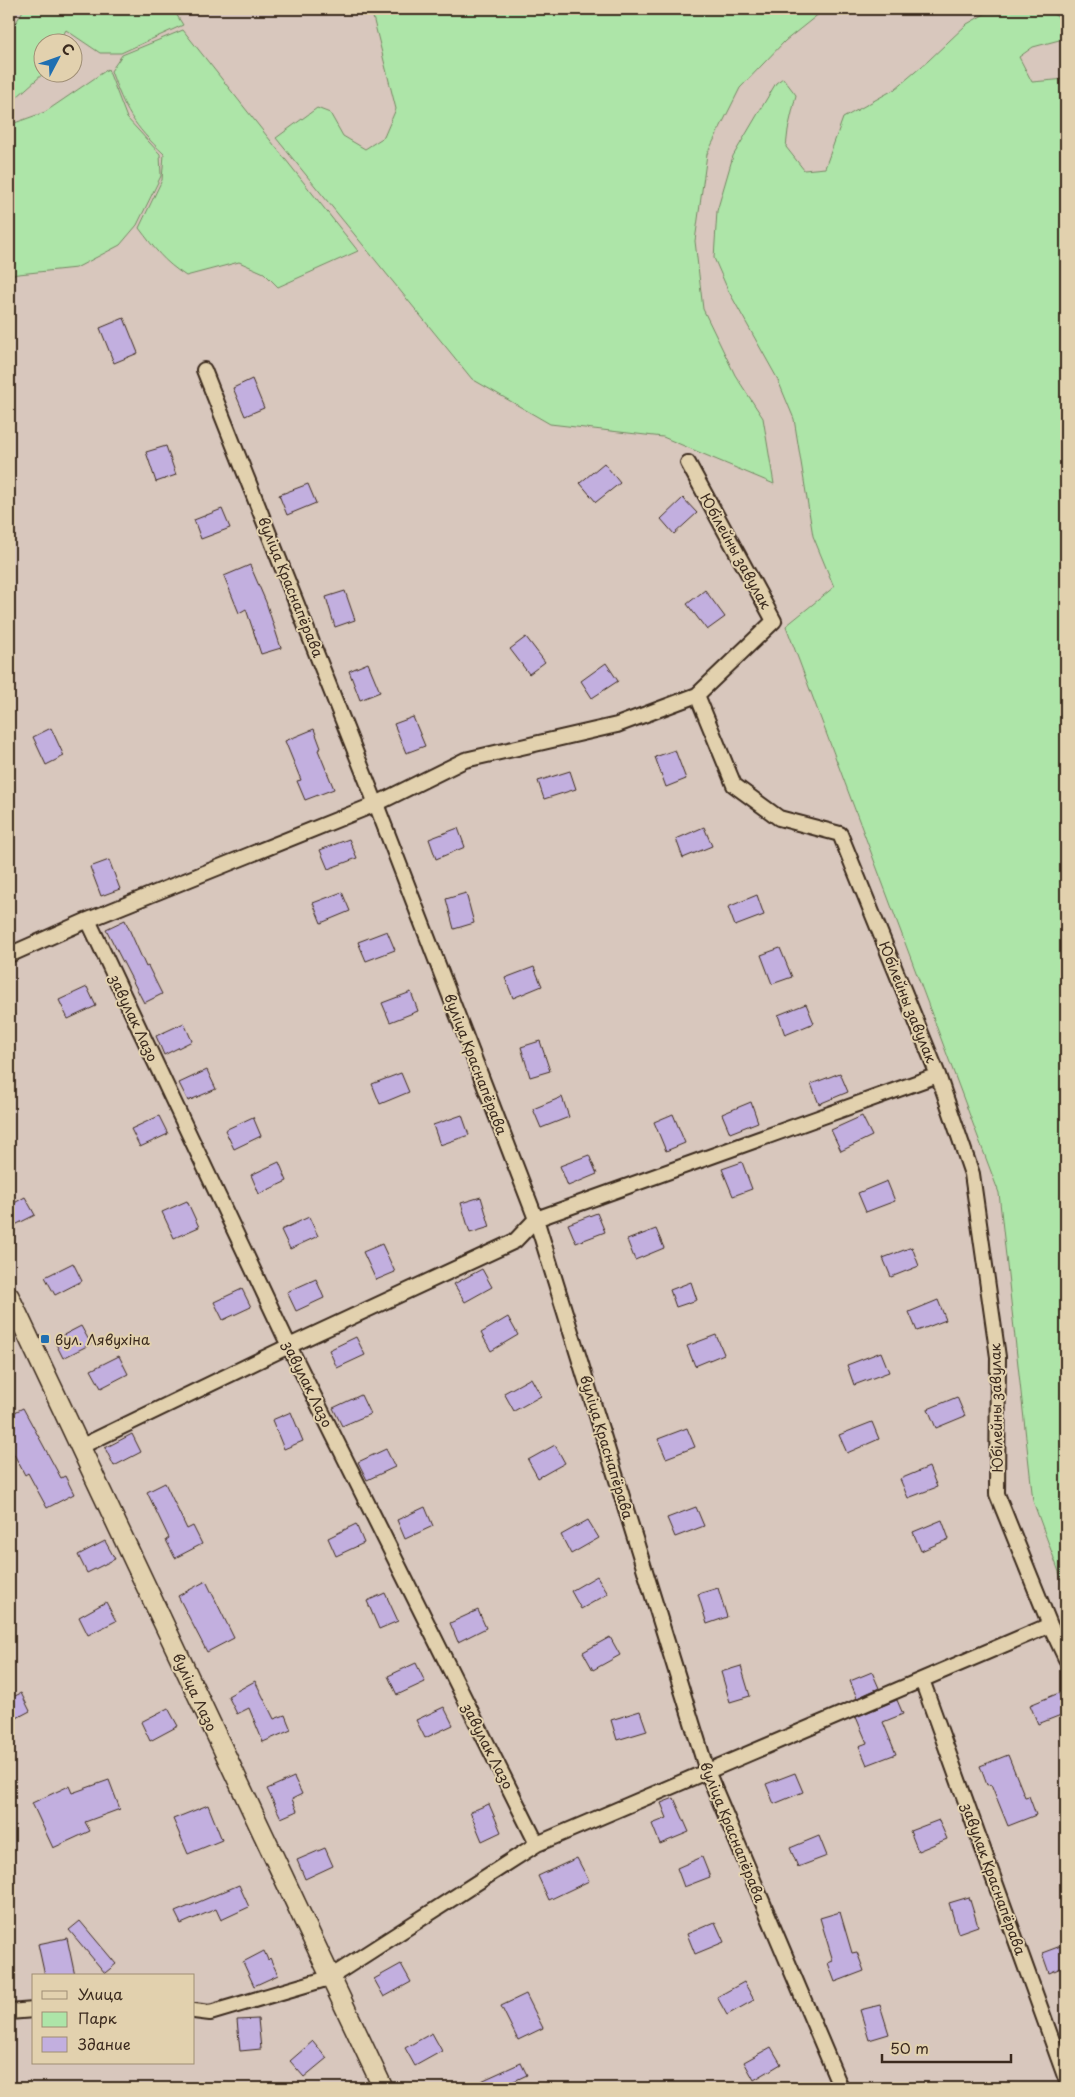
<svg xmlns="http://www.w3.org/2000/svg" width="1075" height="2097" font-family="'Playpen Sans',sans-serif">
  <rect width="100%" height="100%" fill="#d8c7bd"/>
  <filter id="ink" filterUnits="userSpaceOnUse"><feTurbulence type="fractalNoise" baseFrequency=".02" numOctaves="2"/><feDisplacementMap in="SourceGraphic" scale="10" xChannelSelector="R" yChannelSelector="G"/><feConvolveMatrix kernelMatrix="1 2 1 2 8 2 1 2 1" color-interpolation-filters="sRGB"/></filter>
  <g filter="url(#ink)">
    <path fill="#ade5a8" stroke="#748863" d="M 24,9 L 173,9 L 183,25 L 121,53 L 100,53 L 66,30 L 59,42 L 42,42 L 42,72 L 44,73 L 9,104 L 9,34 Z
      M 371,9 L 825,9 L 785,41 L 740,88 L 707,154 L 695,241 L 703,309 L 735,375 L 763,418 L 774,484 L 663,437 L 550,424 L 472,379 L 276,138 L 317,108 L 330,113 L 343,136 L 365,149 L 384,137 L 396,109 Z
      M 990,11 L 1049,11 L 1066,23 L 1063,39 L 1033,47 L 1019,57 L 1032,82 L 1066,79 L 1066,1591 L 1033,1501 L 999,1193 L 786,626 L 834,587 L 813,536 L 794,419 L 777,378 L 728,290 L 714,258 L 717,211 L 733,156 L 776,83 L 783,78 L 796,95 L 788,130 L 786,147 L 804,170 L 825,168 L 843,118 L 895,89 L 928,61 L 967,24 Z
      M 183,30 L 358,251 L 278,287 L 264,273 L 239,262 L 186,276 C 163,261 155,249 139,228 L 162,180 L 164,154 C 133,125 125,110 111,71 L 122,55 Z
      M 108,69 L 127,118 L 160,154 L 161,176 L 137,225 L 120,245 L 76,268 L 9,275 L 9,125 L 45,112 Z"/>
    <path fill="#c2afdf" stroke="#3b2a1e" d="M 124,318 L 138,353 L 114,363 L 100,328 Z
      M 252,379 L 264,408 L 245,416 L 233,388 Z
      M 166,446 L 176,475 L 156,482 L 146,452 Z
      M 604,463 L 620,483 L 596,502 L 580,483 Z
      M 308,484 L 316,503 L 287,515 L 279,495 Z
      M 683,498 L 697,513 L 674,534 L 661,519 Z
      M 222,509 L 230,528 L 201,539 L 194,520 Z
      M 250,565 L 266,602 L 281,648 L 261,654 L 246,609 L 239,613 L 224,576 Z
      M 705,590 L 725,617 L 707,630 L 687,604 Z
      M 345,591 L 355,620 L 335,627 L 326,597 Z
      M 526,637 L 545,662 L 529,674 L 510,649 Z
      M 368,663 L 380,692 L 360,700 L 349,671 Z
      M 606,663 L 618,681 L 592,698 L 581,681 Z
      M 413,717 L 425,746 L 406,753 L 394,724 Z
      M 51,728 L 64,756 L 46,765 L 33,737 Z
      M 314,729 L 321,748 L 318,750 L 334,789 L 305,800 L 297,781 L 301,780 L 285,741 Z
      M 675,750 L 686,779 L 666,787 L 655,757 Z
      M 570,771 L 576,789 L 544,799 L 538,781 Z
      M 704,827 L 712,846 L 683,858 L 676,839 Z
      M 458,828 L 465,847 L 436,859 L 429,839 Z
      M 349,839 L 357,858 L 328,869 L 320,850 Z
      M 109,860 L 120,889 L 101,896 L 90,867 Z
      M 342,892 L 350,911 L 321,923 L 313,903 Z
      M 466,893 L 474,923 L 454,929 L 446,899 Z
      M 757,895 L 764,915 L 735,926 L 728,907 Z
      M 125,920 L 146,967 L 148,966 L 162,994 L 144,1003 L 106,929 Z
      M 387,931 L 395,950 L 366,961 L 358,942 Z
      M 780,948 L 792,977 L 772,984 L 761,955 Z
      M 534,967 L 542,986 L 513,998 L 505,978 Z
      M 87,987 L 96,1006 L 68,1019 L 59,1000 Z
      M 411,992 L 418,1011 L 390,1022 L 382,1003 Z
      M 806,1004 L 814,1023 L 785,1035 L 778,1015 Z
      M 184,1023 L 192,1041 L 164,1055 L 156,1036 Z
      M 540,1041 L 550,1071 L 530,1077 L 521,1047 Z
      M 207,1070 L 216,1089 L 188,1101 L 179,1083 Z
      M 401,1073 L 409,1092 L 380,1104 L 372,1084 Z
      M 840,1073 L 848,1092 L 819,1104 L 811,1084 Z
      M 562,1097 L 569,1117 L 541,1128 L 533,1109 Z
      M 751,1102 L 758,1122 L 730,1133 L 722,1114 Z
      M 673,1114 L 685,1143 L 666,1151 L 654,1122 Z
      M 462,1115 L 469,1135 L 440,1145 L 433,1125 Z
      M 159,1116 L 168,1134 L 140,1147 L 131,1129 Z
      M 862,1116 L 872,1136 L 841,1151 L 831,1130 Z
      M 253,1117 L 261,1136 L 234,1149 L 225,1130 Z
      M 589,1155 L 597,1174 L 568,1186 L 560,1166 Z
      M 279,1162 L 287,1181 L 259,1194 L 251,1175 Z
      M 742,1162 L 752,1189 L 733,1196 L 722,1169 Z
      M 887,1181 L 895,1201 L 866,1212 L 858,1193 Z
      M 25,1197 L 35,1215 L 9,1228 L 9,1206 Z
      M 481,1197 L 490,1227 L 470,1233 L 461,1203 Z
      M 187,1201 L 199,1227 L 174,1238 L 162,1212 Z
      M 597,1213 L 605,1232 L 576,1243 L 568,1224 Z
      M 309,1217 L 318,1236 L 290,1249 L 281,1230 Z
      M 656,1229 L 664,1248 L 635,1260 L 627,1240 Z
      M 382,1244 L 395,1272 L 376,1280 L 363,1252 Z
      M 912,1247 L 919,1266 L 891,1277 L 883,1258 Z
      M 73,1263 L 82,1281 L 55,1295 L 45,1277 Z
      M 482,1269 L 492,1287 L 465,1302 L 454,1284 Z
      M 316,1279 L 324,1298 L 296,1311 L 287,1292 Z
      M 691,1282 L 697,1300 L 676,1307 L 670,1290 Z
      M 242,1289 L 251,1307 L 223,1320 L 214,1302 Z
      M 938,1300 L 946,1320 L 917,1331 L 909,1312 Z
      M 508,1317 L 518,1335 L 491,1351 L 481,1333 Z
      M 81,1326 L 91,1344 L 63,1358 L 54,1340 Z
      M 716,1335 L 724,1354 L 695,1366 L 687,1346 Z
      M 356,1337 L 365,1355 L 337,1368 L 329,1350 Z
      M 881,1352 L 889,1372 L 854,1385 L 847,1365 Z
      M 119,1356 L 128,1374 L 101,1388 L 91,1370 Z
      M 531,1378 L 541,1396 L 514,1411 L 504,1393 Z
      M 361,1395 L 370,1414 L 342,1426 L 333,1408 Z
      M 957,1397 L 965,1416 L 936,1428 L 928,1409 Z
      M 23,1408 L 61,1478 L 65,1476 L 74,1494 L 47,1508 L 28,1473 L 25,1475 L 9,1445 L 9,1415 Z
      M 291,1412 L 303,1441 L 284,1449 L 272,1420 Z
      M 872,1422 L 879,1439 L 847,1453 L 839,1435 Z
      M 687,1428 L 695,1447 L 666,1458 L 658,1439 Z
      M 132,1434 L 141,1452 L 114,1466 L 105,1448 Z
      M 555,1445 L 565,1463 L 538,1478 L 528,1460 Z
      M 386,1449 L 395,1467 L 367,1480 L 358,1462 Z
      M 929,1467 L 937,1487 L 908,1498 L 900,1479 Z
      M 165,1483 L 187,1529 L 193,1526 L 202,1544 L 175,1558 L 166,1540 L 169,1538 L 147,1492 Z
      M 425,1507 L 433,1526 L 405,1539 L 397,1520 Z
      M 696,1507 L 704,1526 L 675,1537 L 667,1518 Z
      M 588,1520 L 599,1538 L 571,1554 L 561,1535 Z
      M 942,1520 L 949,1539 L 921,1551 L 913,1532 Z
      M 356,1524 L 364,1543 L 336,1556 L 328,1538 Z
      M 105,1541 L 115,1559 L 87,1573 L 78,1555 Z
      M 597,1576 L 608,1594 L 581,1609 L 571,1591 Z
      M 206,1581 L 234,1638 L 207,1652 L 178,1596 Z
      M 718,1588 L 727,1617 L 707,1624 L 698,1594 Z
      M 385,1593 L 398,1621 L 379,1629 L 367,1601 Z
      M 106,1602 L 116,1621 L 88,1635 L 79,1617 Z
      M 478,1610 L 486,1628 L 458,1642 L 450,1623 Z
      M 610,1637 L 620,1655 L 593,1670 L 583,1652 Z
      M 416,1663 L 425,1682 L 397,1695 L 388,1676 Z
      M 741,1666 L 750,1696 L 730,1702 L 721,1672 Z
      M 872,1672 L 879,1688 L 857,1698 L 850,1681 Z
      M 255,1681 L 274,1719 L 285,1715 L 291,1730 L 263,1742 L 249,1708 L 237,1714 L 228,1696 Z
      M 21,1693 L 30,1711 L 9,1722 L 9,1699 Z
      M 1059,1693 L 1066,1713 L 1038,1724 L 1030,1705 Z
      M 897,1700 L 903,1714 L 883,1722 L 896,1754 L 867,1765 L 859,1746 L 867,1743 L 856,1717 Z
      M 444,1707 L 453,1725 L 425,1738 L 416,1720 Z
      M 168,1708 L 178,1726 L 150,1741 L 141,1722 Z
      M 640,1711 L 647,1731 L 617,1740 L 611,1720 Z
      M 1008,1755 L 1025,1797 L 1029,1796 L 1036,1815 L 1008,1826 L 991,1784 L 987,1785 L 980,1766 Z
      M 795,1773 L 803,1792 L 774,1804 L 766,1784 Z
      M 294,1777 L 302,1794 L 292,1799 L 297,1811 L 281,1818 L 267,1789 Z
      M 109,1780 L 120,1809 L 85,1822 L 90,1831 L 53,1848 L 32,1803 L 69,1786 L 72,1793 Z
      M 674,1798 L 689,1832 L 660,1844 L 652,1824 L 667,1818 L 661,1803 Z
      M 489,1804 L 501,1832 L 482,1841 L 470,1812 Z
      M 208,1805 L 222,1840 L 188,1854 L 173,1819 Z
      M 939,1820 L 947,1839 L 918,1851 L 910,1831 Z
      M 819,1836 L 827,1856 L 798,1867 L 790,1848 Z
      M 325,1848 L 333,1866 L 305,1879 L 297,1860 Z
      M 702,1857 L 710,1877 L 684,1887 L 677,1868 Z
      M 577,1858 L 589,1881 L 549,1900 L 538,1876 Z
      M 239,1885 L 249,1907 L 221,1920 L 216,1909 L 181,1924 L 175,1912 Z
      M 969,1897 L 978,1926 L 958,1933 L 949,1903 Z
      M 840,1912 L 852,1953 L 857,1952 L 864,1971 L 835,1982 L 828,1963 L 833,1961 L 820,1918 Z
      M 80,1921 L 116,1964 L 105,1973 L 69,1930 Z
      M 715,1922 L 724,1942 L 695,1954 L 687,1934 Z
      M 67,1938 L 75,1976 L 45,1976 L 38,1944 Z
      M 1066,1944 L 1066,1966 L 1049,1973 L 1042,1953 Z
      M 264,1951 L 268,1960 L 270,1958 L 278,1975 L 254,1986 L 243,1962 Z
      M 401,1964 L 411,1982 L 384,1997 L 374,1979 Z
      M 744,1982 L 754,2000 L 727,2015 L 717,1997 Z
      M 526,1994 L 543,2028 L 518,2040 L 501,2006 Z
      M 880,2005 L 889,2034 L 869,2040 L 860,2010 Z
      M 258,2019 L 261,2049 L 240,2051 L 237,2020 Z
      M 432,2033 L 442,2051 L 415,2066 L 405,2048 Z
      M 313,2041 L 327,2058 L 304,2077 L 290,2061 Z
      M 771,2047 L 781,2064 L 754,2080 L 744,2062 Z
      M 521,2063 L 527,2075 L 499,2088 L 466,2088 Z"/>
    <g fill="none" stroke-linecap="round" stroke-linejoin="round">
      <g stroke="#3b2a1e" stroke-width="18">
        <path id="minor" d="M 204,370 L 376,804 L 536,1219 L 707,1771 L 841,2088
          M 688,463 L 774,621 L 697,695 L 734,785 L 779,818 L 840,834 L 938,1075 L 972,1174 L 998,1357 L 997,1494 L 1050,1625 L 1066,1659
          M 88,920 L 289,1346 L 537,1844
          M 9,955 L 88,920 L 376,804 L 465,760 L 617,725 L 697,695
          M 80,1447 L 289,1346 L 515,1241 L 536,1219 L 938,1075
          M 922,1680 L 1066,2079
          M 194,2011 L 210,2013 L 329,1978 L 537,1844 L 1050,1625
          M 9,2012 L 34,2010"/>
      </g>
      <g stroke="#3b2a1e" stroke-width="22">
        <path id="secondary" d="M 9,1296 L 383,2088"/>
      </g>
      <use href="#minor" stroke="#e2d1ae" stroke-width="14"/>
      <use href="#secondary" stroke="#e2d1ae" stroke-width="19"/>
    </g>
  </g>
  <rect fill="#1f6fb2" stroke="#e2d1ae" stroke-width="2" x="40" y="1334" width="10" height="10" rx="2.5"/>
  <g text-anchor="middle" dominant-baseline="central" stroke-width="4" stroke-linejoin="round" paint-order="stroke">
    <g font-size="14" fill="#3b2a1e" stroke="#e2d1ae">
      <text transform="translate(736 551) rotate(61)">Юбілейны завулак</text>
      <text transform="translate(291 587) rotate(68)">вуліца Краснапёрава</text>
      <text transform="translate(908 1002) rotate(68)">Юбілейны завулак</text>
      <text transform="translate(134 1018) rotate(65)">завулак Лазо</text>
      <text transform="translate(476 1064) rotate(69)">вуліца Краснапёрава</text>
      <text transform="translate(308 1384) rotate(64)">завулак Лазо</text>
      <text transform="translate(996 1408) rotate(-91)">Юбілейны завулак</text>
      <text transform="translate(607 1447) rotate(73)">вуліца Краснапёрава</text>
      <text transform="translate(195 1692) rotate(65)">вуліца Лазо</text>
      <text transform="translate(488 1746) rotate(63)">завулак Лазо</text>
      <text transform="translate(733 1832) rotate(68)">вуліца Краснапёрава</text>
      <text transform="translate(994 1879) rotate(70)">завулак Краснапёрава</text>
    </g>
    <g font-size="14" fill="#3b2a1e" stroke="#e2d1ae" text-anchor="start">
      <text x="55" y="1339">вул. Лявухіна</text>
    </g>
  </g>
  <rect width="1075" height="2097" fill="none" stroke="#e2d1ae" stroke-width="30"/>
  <rect x="15" y="15" width="1045" height="2067" fill="none" stroke="#3b2a1e" stroke-width="2" filter="url(#ink)"/>
  <rect x="32" y="1974" width="162" height="90" fill="#e2d1ae" stroke="#9f8e74"/>
  <rect x="42" y="1991" width="25" height="8" fill="#e2d1ae" stroke="#9f8e74"/>
  <text x="78" y="2000" font-size="15" fill="#3b2a1e">Улица</text>
  <rect x="42" y="2012" width="25" height="15" fill="#ade5a8" stroke="#9f8e74"/>
  <text x="78" y="2024" font-size="15" fill="#3b2a1e">Парк</text>
  <rect x="42" y="2037" width="25" height="15" fill="#c2afdf" stroke="#9f8e74"/>
  <text x="78" y="2050" font-size="15" fill="#3b2a1e">Здание</text>
  <g transform="translate(58 58) rotate(49)"><circle r="24" fill="#e2d1ae" stroke="#9f8e74"/>
  <path d="M0-4L9 19L0 12L-9 19Z" fill="#1f6fb2"/>
  <text y="-8" font-size="14" font-weight="bold" text-anchor="middle" fill="#3b2a1e">С</text>
  </g>
  <path d="M882 2054v8h129v-8" fill="none" stroke="#3b2a1e" stroke-width="2.5"/>
  <text x="890" y="2054" font-size="15" fill="#3b2a1e" stroke="#e2d1ae" stroke-width="4" paint-order="stroke">50 m</text>
</svg>
